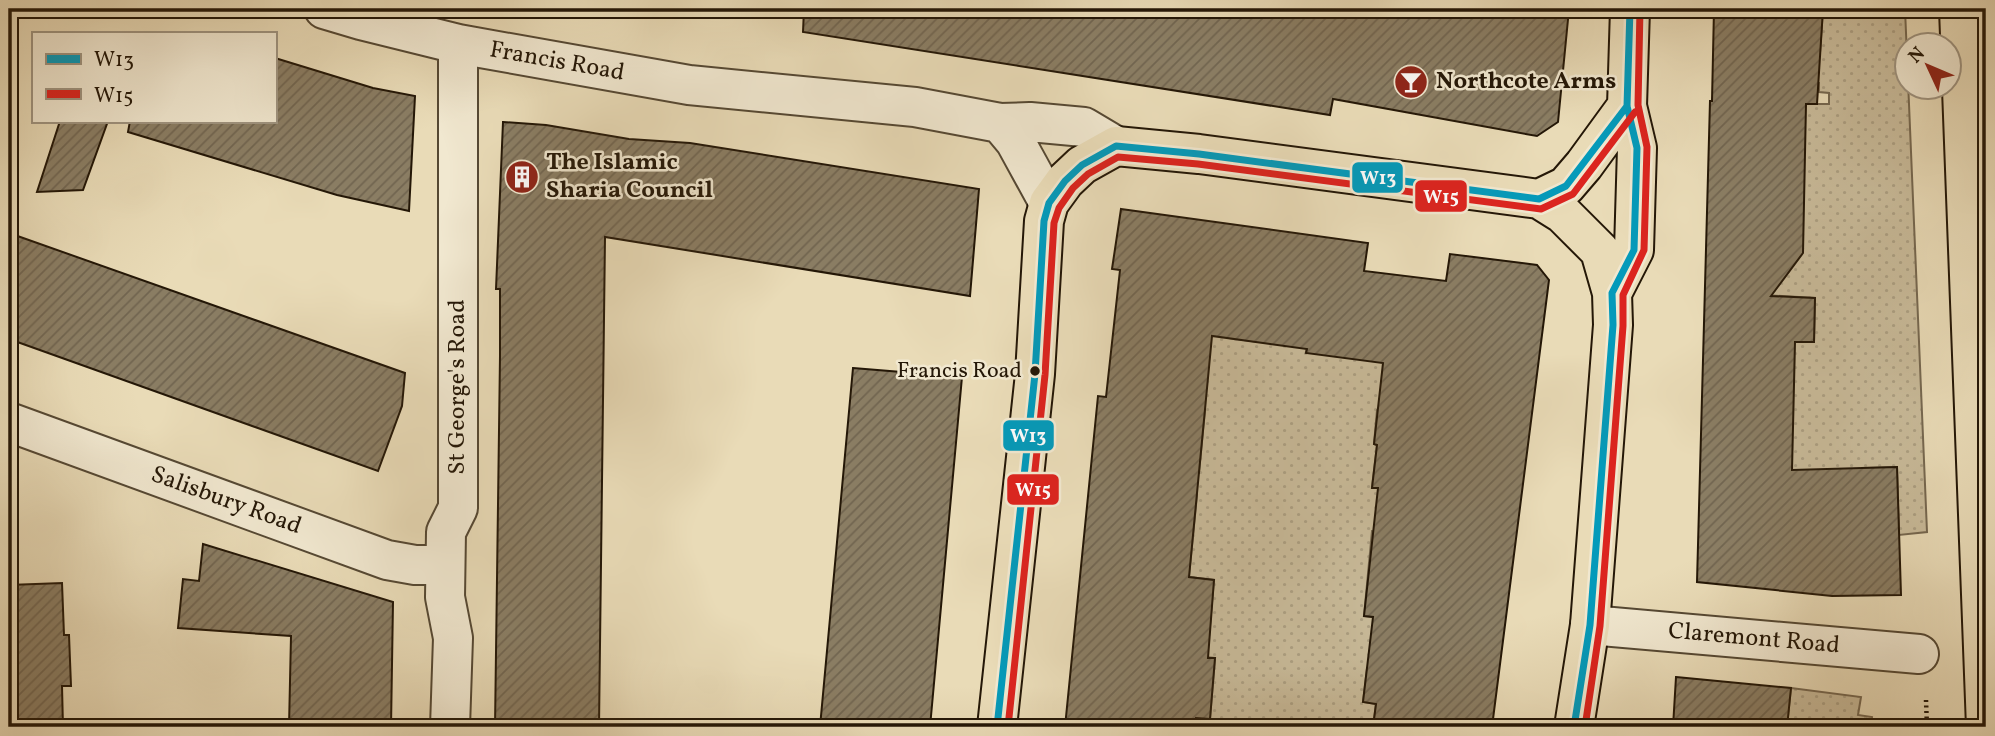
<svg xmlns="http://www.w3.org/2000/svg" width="1995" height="736" font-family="Vollkorn,serif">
  <defs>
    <pattern id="grass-dots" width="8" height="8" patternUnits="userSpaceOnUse" patternTransform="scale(1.75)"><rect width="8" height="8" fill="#c8ba99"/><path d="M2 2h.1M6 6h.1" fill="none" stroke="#ac9f82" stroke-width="1.8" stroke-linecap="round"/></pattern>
    <pattern id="building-hatch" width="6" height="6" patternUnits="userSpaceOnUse" patternTransform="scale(1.75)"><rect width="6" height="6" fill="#8a7d63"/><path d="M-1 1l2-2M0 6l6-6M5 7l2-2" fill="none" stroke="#716550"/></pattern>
  </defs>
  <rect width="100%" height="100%" fill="#e9dbb7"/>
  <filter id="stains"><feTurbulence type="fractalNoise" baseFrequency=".00286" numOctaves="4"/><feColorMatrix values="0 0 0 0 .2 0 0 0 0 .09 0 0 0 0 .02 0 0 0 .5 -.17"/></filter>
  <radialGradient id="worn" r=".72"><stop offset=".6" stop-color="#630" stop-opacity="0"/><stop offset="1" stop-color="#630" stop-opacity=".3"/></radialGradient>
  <path fill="url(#grass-dots)" stroke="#766850" stroke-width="2" d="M 1823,9 L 1905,9 L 1927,532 L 1899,535 L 1897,467 L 1862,468 L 1859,552 L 1760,436 L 1763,341 L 1814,342 L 1815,298 L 1763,295 L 1802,253 L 1805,104 L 1829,104 L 1829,93 L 1819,92 L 1819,83 L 1774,81 L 1820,53 Z
    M 1229,326 L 1228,338 L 1258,342 L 1309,334 L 1306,352 L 1478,328 L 1377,410 L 1374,444 L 1377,445 L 1372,487 L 1402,491 L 1397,534 L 1372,531 L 1364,616 L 1386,619 L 1434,676 L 1367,668 L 1363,702 L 1376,704 L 1373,727 L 1195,727 L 1196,718 L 1210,719 L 1215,658 L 1134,650 L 1209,637 L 1214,580 L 1189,577 L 1197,495 L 1149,490 L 1151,469 L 1199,473 L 1205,410 L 1143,327 Z
    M 1791,688 L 1861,697 L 1858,715 L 1872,717 L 1871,727 L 1787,727 Z"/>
  <path fill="url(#building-hatch)" stroke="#241707" stroke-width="2" d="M 804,9 L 1569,9 L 1558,122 L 1537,136 L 1333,99 L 1330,115 L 803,32 Z
    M 1714,9 L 1823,9 L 1817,104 L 1806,104 L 1803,253 L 1771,296 L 1815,298 L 1814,342 L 1795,342 L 1792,470 L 1897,467 L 1901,595 L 1832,596 L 1697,582 L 1710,101 L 1712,101 Z
    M 275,58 L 373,88 L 415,96 L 409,211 L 337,195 L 128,132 L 130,121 L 275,121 Z
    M 60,121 L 108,121 L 83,190 L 37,192 Z
    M 503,122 L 546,125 L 629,139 L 690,143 L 979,189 L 970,296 L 605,237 L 599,727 L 495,727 L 500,356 L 500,289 L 496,289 Z
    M 1121,209 L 1368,243 L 1364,271 L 1446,281 L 1450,254 L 1537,265 L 1549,280 L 1492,727 L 1373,727 L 1376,704 L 1363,702 L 1373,617 L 1364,616 L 1378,488 L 1372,488 L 1377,445 L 1374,444 L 1383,363 L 1306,353 L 1307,349 L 1212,336 L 1189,577 L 1214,580 L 1208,658 L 1215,658 L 1210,719 L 1196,718 L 1195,727 L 1128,723 L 1128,727 L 1065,727 L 1098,396 L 1106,397 L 1120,270 L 1112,269 Z
    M 9,233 L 405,373 L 402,406 L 378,471 L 9,339 Z
    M 853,368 L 962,377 L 930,727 L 820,727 Z
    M 203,544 L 393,602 L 391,727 L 289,727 L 291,636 L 178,628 L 183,579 L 199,581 Z
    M 62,583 L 64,635 L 69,635 L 71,686 L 62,686 L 63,727 L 9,727 L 9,585 Z
    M 1676,677 L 1791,688 L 1787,727 L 1673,727 Z"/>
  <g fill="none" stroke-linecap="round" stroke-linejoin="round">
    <g stroke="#554833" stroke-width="42">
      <path id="minor" d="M 324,9 L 361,20 L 458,44 L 689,85 L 915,107 L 1000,123 L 1030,122 L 1084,127 L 1116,146
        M 1000,123 L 1015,141 L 1049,203
        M 9,422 L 387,560 L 415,565 L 445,565
        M 1590,625 L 1919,654
        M 450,727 L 453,638 L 445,597 L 446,532 L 458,508 L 458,44"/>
    </g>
    <g stroke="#241707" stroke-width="42">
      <path id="major" d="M 1539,199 L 1566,186 L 1584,165 L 1627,106
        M 997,727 L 1035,374 L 1044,221 L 1049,203 L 1065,181 L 1082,165 L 1116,146 L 1199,154 L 1539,199 L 1563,214 L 1600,251 L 1612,293
        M 1574,727 L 1590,625 L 1613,325 L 1612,293 L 1634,250 L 1637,148 L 1627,106 L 1630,9"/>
    </g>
    <g stroke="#241707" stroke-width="42">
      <path id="highway" d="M 1959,9 L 1986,727"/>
    </g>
    <path stroke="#241707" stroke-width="4.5" stroke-dasharray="2 3.5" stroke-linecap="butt" d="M 1926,700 L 1927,727"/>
    <use href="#minor" stroke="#f1e8d0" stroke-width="38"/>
    <use href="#major" stroke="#e9dbb7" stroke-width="38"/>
    <use href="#highway" stroke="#e9dbb7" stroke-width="38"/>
    <g stroke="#f1e8d0" stroke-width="12">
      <path id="bus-1" d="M 997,727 L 1035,374 L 1044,221 L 1049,203 L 1065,181 L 1082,165 L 1116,146 L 1199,154 L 1539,199 L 1566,186 L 1627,106
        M 1574,727 L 1590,625 L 1613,325 L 1612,293 L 1634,250 L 1637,148 L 1627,106 L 1630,9"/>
    </g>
    <g stroke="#f1e8d0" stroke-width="12">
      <path id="bus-2" d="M 1008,727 L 1045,375 L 1054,223 L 1059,208 L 1073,188 L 1088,174 L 1118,157 L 1198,164 L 1541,209 L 1573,194 L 1635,112
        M 1585,727 L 1600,626 L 1623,326 L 1623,295 L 1644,250 L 1647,147 L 1638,105 L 1640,9"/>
    </g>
    <use href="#bus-1" stroke="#049aba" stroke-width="7"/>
    <use href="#bus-2" stroke="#dc241f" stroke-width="7"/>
  </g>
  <defs>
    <g id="bar-disc" transform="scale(1.75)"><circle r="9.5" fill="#8f2418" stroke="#f1e8d0"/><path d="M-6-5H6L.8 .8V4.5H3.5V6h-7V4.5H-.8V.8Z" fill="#fff"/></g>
    <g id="building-disc" transform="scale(1.75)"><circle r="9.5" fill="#8f2418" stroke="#f1e8d0"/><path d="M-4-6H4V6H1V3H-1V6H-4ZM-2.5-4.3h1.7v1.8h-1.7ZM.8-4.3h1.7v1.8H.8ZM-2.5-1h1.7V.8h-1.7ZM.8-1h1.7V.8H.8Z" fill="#fff"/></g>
  </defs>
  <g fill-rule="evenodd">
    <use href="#bar-disc" x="1411" y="82"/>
    <use href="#building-disc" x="522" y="177"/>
  </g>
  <circle fill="#241707" stroke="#f1e8d0" stroke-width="2.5" cx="1035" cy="371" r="6"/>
  <g text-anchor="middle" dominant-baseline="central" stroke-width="5" stroke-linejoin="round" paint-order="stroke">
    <g font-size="22" fill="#241707" stroke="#f1e8d0" text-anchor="end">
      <text x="1022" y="371">Francis Road</text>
    </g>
    <g font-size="24" fill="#241707" stroke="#f1e8d0">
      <text transform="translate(557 62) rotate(10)">Francis Road</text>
      <text transform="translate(458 387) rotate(-90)">St George's Road</text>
      <text transform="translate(226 501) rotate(20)">Salisbury Road</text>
      <text transform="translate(1754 639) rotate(5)">Claremont Road</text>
    </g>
    <g font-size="24" font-weight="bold" fill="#241707" stroke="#f1e8d0" text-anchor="start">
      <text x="1436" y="82">Northcote Arms</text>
      <text x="546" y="163">The Islamic<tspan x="546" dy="28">Sharia Council</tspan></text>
    </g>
  </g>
  <g stroke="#f1e8d0" stroke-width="2.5">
    <rect x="1351" y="161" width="53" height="33" rx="7" fill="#049aba"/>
    <rect x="1414" y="179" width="54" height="34" rx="7" fill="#dc241f"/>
    <rect x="1002" y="419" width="53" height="33" rx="7" fill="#049aba"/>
    <rect x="1006" y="473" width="54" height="33" rx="7" fill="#dc241f"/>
  </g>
  <g font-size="19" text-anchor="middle" font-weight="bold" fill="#fff">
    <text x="1378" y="184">W13</text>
    <text x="1441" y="203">W15</text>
    <text x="1028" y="442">W13</text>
    <text x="1033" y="496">W15</text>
  </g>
  <rect width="1995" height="736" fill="none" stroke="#e9dbb7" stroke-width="35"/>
  <rect x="10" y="10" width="1974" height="715" fill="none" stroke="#241707" stroke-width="3.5"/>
  <rect x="18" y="18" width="1960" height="701" fill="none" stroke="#241707" stroke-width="2"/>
  <rect x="32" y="32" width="245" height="91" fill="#f1e8d0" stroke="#9f9480" stroke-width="2"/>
  <rect x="46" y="54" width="35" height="10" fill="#049aba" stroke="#9f9480" stroke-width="2"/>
  <text x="94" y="66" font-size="21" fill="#241707">W13</text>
  <rect x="46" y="89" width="35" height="10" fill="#dc241f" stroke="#9f9480" stroke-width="2"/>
  <text x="94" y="102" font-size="21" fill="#241707">W15</text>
  <g transform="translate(1928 66) rotate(314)"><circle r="33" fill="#f1e8d0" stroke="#9f9480" stroke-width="2"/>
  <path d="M0-5L12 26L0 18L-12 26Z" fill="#8f2418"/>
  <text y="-10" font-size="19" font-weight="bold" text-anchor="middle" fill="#241707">N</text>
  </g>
  <rect width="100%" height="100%" filter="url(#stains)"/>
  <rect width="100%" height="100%" fill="url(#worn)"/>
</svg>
